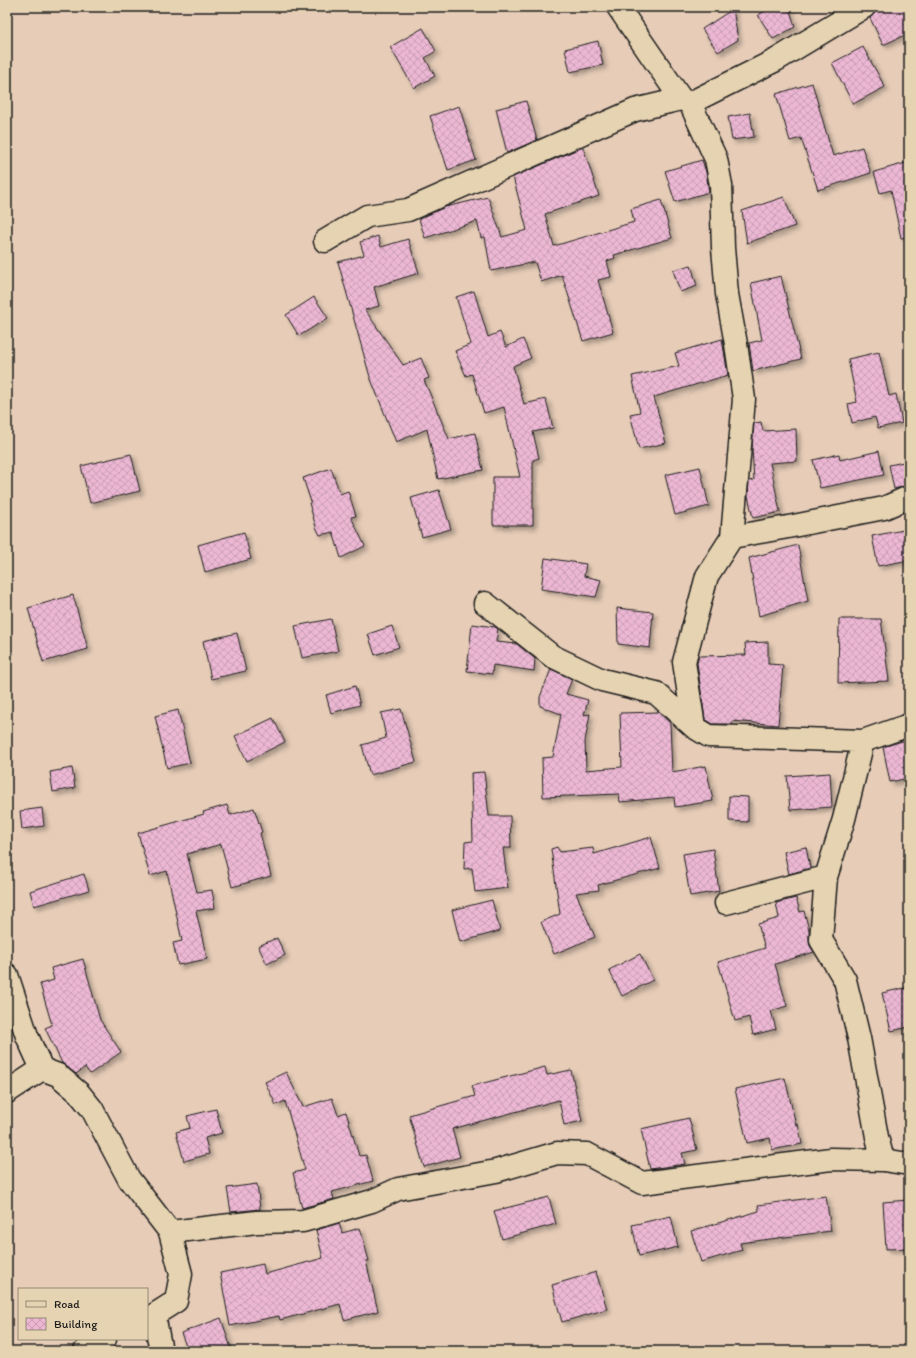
<svg xmlns="http://www.w3.org/2000/svg" width="916" height="1358" font-family="Itim,sans-serif">
  <defs>
    <pattern id="building-cross-hatch" width="8" height="8" patternUnits="userSpaceOnUse"><rect width="8" height="8" fill="#ecb7d3"/><path d="M0 0l8 8M0 8l8-8" fill="none" stroke="#ca9db5"/></pattern>
    <filter id="shadow"><feDropShadow dx="3.5" dy="3.5" stdDeviation="2" flood-color="#0004"/></filter>
  </defs>
  <rect width="100%" height="100%" fill="#e7cdb8"/>
  <filter id="ink" filterUnits="userSpaceOnUse"><feTurbulence type="fractalNoise" baseFrequency=".025" numOctaves="2"/><feDisplacementMap in="SourceGraphic" scale="8" xChannelSelector="R" yChannelSelector="G"/><feConvolveMatrix kernelMatrix="1 2 1 2 8 2 1 2 1" color-interpolation-filters="sRGB"/></filter>
  <g filter="url(#ink)">
    <path fill="url(#building-cross-hatch)" stroke="#1c1c1c" filter="url(#shadow)" d="M 772,7 L 789,7 L 795,27 L 773,39 L 758,15 Z
      M 880,7 L 909,7 L 909,33 L 883,45 L 870,18 L 875,13 L 876,9 Z
      M 733,9 L 738,40 L 718,52 L 702,29 Z
      M 423,28 L 436,51 L 425,58 L 435,76 L 414,88 L 390,47 Z
      M 598,41 L 603,65 L 570,72 L 565,49 Z
      M 863,47 L 885,87 L 853,104 L 832,63 Z
      M 812,83 L 833,156 L 862,147 L 871,173 L 818,190 L 801,138 L 790,141 L 776,94 Z
      M 526,101 L 537,140 L 507,153 L 496,109 Z
      M 459,106 L 476,160 L 448,170 L 430,116 Z
      M 750,113 L 754,137 L 732,140 L 728,117 Z
      M 583,147 L 599,196 L 545,214 L 554,246 L 634,222 L 631,209 L 661,200 L 672,238 L 614,255 L 615,258 L 607,261 L 611,277 L 598,280 L 613,332 L 583,341 L 562,275 L 541,282 L 535,262 L 491,271 L 485,237 L 481,238 L 477,221 L 425,238 L 419,219 L 445,207 L 488,197 L 502,237 L 527,230 L 513,177 Z
      M 702,160 L 706,172 L 709,192 L 675,202 L 665,171 Z
      M 909,162 L 909,237 L 901,238 L 891,190 L 880,193 L 874,172 Z
      M 784,197 L 795,226 L 747,243 L 742,211 Z
      M 378,236 L 381,247 L 408,239 L 419,273 L 374,287 L 379,306 L 365,310 L 403,365 L 421,358 L 429,378 L 424,380 L 449,439 L 475,433 L 483,470 L 438,479 L 427,429 L 396,442 L 370,377 L 338,262 L 364,255 L 360,242 Z
      M 691,265 L 697,286 L 680,292 L 673,270 Z
      M 781,276 L 801,359 L 753,371 L 749,343 L 762,340 L 751,283 Z
      M 474,291 L 488,337 L 500,332 L 506,347 L 523,339 L 531,358 L 513,366 L 524,404 L 546,399 L 553,428 L 533,432 L 539,458 L 533,460 L 533,525 L 493,525 L 493,477 L 520,477 L 504,407 L 484,413 L 472,374 L 466,376 L 455,351 L 471,344 L 456,297 Z
      M 314,297 L 328,318 L 299,336 L 286,315 Z
      M 722,339 L 728,375 L 654,397 L 666,443 L 639,449 L 630,414 L 640,412 L 632,376 L 679,366 L 675,353 Z
      M 879,352 L 889,396 L 896,394 L 902,423 L 878,428 L 875,417 L 852,423 L 848,404 L 857,402 L 848,359 Z
      M 761,422 L 763,431 L 796,429 L 797,461 L 770,463 L 780,512 L 753,518 L 748,496 L 749,481 L 754,480 L 752,449 L 754,423 Z
      M 879,451 L 884,475 L 820,488 L 813,460 L 839,454 L 840,460 Z
      M 131,454 L 140,491 L 90,503 L 81,466 Z
      M 909,461 L 909,485 L 894,489 L 889,465 Z
      M 700,467 L 709,506 L 675,515 L 665,475 Z
      M 331,468 L 340,494 L 348,491 L 356,516 L 351,517 L 365,546 L 341,558 L 333,532 L 320,535 L 316,527 L 309,503 L 311,502 L 303,478 Z
      M 439,490 L 451,529 L 422,537 L 411,498 Z
      M 909,529 L 909,560 L 878,566 L 872,536 Z
      M 244,532 L 251,559 L 205,572 L 198,545 Z
      M 798,545 L 808,601 L 759,616 L 749,558 Z
      M 545,558 L 586,564 L 584,576 L 601,580 L 596,597 L 541,589 Z
      M 73,595 L 88,649 L 43,662 L 28,608 Z
      M 617,608 L 653,612 L 650,648 L 618,644 Z
      M 331,619 L 338,651 L 302,658 L 295,626 Z
      M 839,619 L 881,619 L 889,681 L 838,683 Z
      M 472,624 L 495,627 L 498,629 L 496,642 L 517,644 L 535,659 L 534,671 L 493,665 L 492,674 L 467,671 Z
      M 392,626 L 399,647 L 375,655 L 368,634 Z
      M 237,633 L 246,671 L 211,679 L 203,641 Z
      M 768,642 L 768,664 L 783,665 L 778,725 L 732,721 L 732,724 L 713,724 L 705,719 L 697,663 L 699,656 L 746,655 L 745,643 Z
      M 551,669 L 572,679 L 566,694 L 588,700 L 584,715 L 590,714 L 585,741 L 586,770 L 622,767 L 620,713 L 658,712 L 670,723 L 672,772 L 706,766 L 713,801 L 675,807 L 674,797 L 620,802 L 619,794 L 543,797 L 542,758 L 553,757 L 561,714 L 540,706 L 540,697 Z
      M 355,686 L 360,705 L 331,713 L 326,695 Z
      M 401,709 L 416,762 L 370,775 L 362,745 L 386,738 L 381,713 Z
      M 178,710 L 190,763 L 167,768 L 155,716 Z
      M 273,718 L 285,742 L 247,761 L 235,736 Z
      M 909,739 L 909,778 L 890,782 L 883,747 Z
      M 72,768 L 75,788 L 53,792 L 50,772 Z
      M 484,772 L 489,816 L 510,816 L 511,848 L 503,848 L 508,888 L 475,892 L 472,868 L 464,869 L 465,842 L 473,841 L 471,773 Z
      M 830,773 L 832,807 L 790,810 L 787,776 Z
      M 729,796 L 748,797 L 748,822 L 729,821 Z
      M 227,805 L 230,815 L 254,808 L 262,832 L 260,833 L 271,876 L 232,887 L 221,844 L 187,854 L 197,892 L 212,890 L 215,908 L 196,911 L 207,959 L 178,965 L 173,943 L 182,941 L 167,871 L 150,876 L 138,833 L 204,814 L 203,812 Z
      M 42,808 L 44,826 L 22,829 L 20,811 Z
      M 651,837 L 660,868 L 598,885 L 599,890 L 576,893 L 595,937 L 554,954 L 541,922 L 560,914 L 551,849 L 557,847 L 560,852 L 593,848 L 594,854 Z
      M 806,847 L 810,868 L 789,874 L 784,852 Z
      M 713,849 L 719,891 L 690,896 L 683,854 Z
      M 84,874 L 89,890 L 34,906 L 30,891 Z
      M 796,898 L 800,912 L 804,911 L 809,930 L 809,939 L 810,946 L 814,952 L 775,964 L 787,1006 L 771,1011 L 776,1029 L 753,1035 L 749,1017 L 735,1021 L 718,962 L 765,948 L 758,924 L 779,918 L 776,903 Z
      M 492,900 L 500,931 L 460,942 L 452,910 Z
      M 277,938 L 285,955 L 267,964 L 258,946 Z
      M 640,954 L 653,980 L 622,996 L 609,970 Z
      M 83,959 L 100,1020 L 121,1052 L 90,1074 L 85,1067 L 76,1074 L 62,1063 L 45,1028 L 52,1025 L 40,984 L 54,980 L 51,968 Z
      M 909,987 L 909,1027 L 891,1031 L 882,993 Z
      M 545,1067 L 547,1075 L 571,1070 L 582,1121 L 564,1125 L 559,1100 L 452,1129 L 460,1157 L 424,1167 L 409,1115 L 475,1096 L 472,1086 Z
      M 286,1072 L 303,1107 L 332,1098 L 338,1115 L 346,1112 L 359,1156 L 366,1155 L 373,1181 L 332,1192 L 334,1199 L 302,1208 L 293,1173 L 305,1170 L 285,1101 L 276,1105 L 265,1082 Z
      M 785,1078 L 796,1125 L 798,1124 L 802,1144 L 772,1150 L 770,1138 L 747,1143 L 735,1089 Z
      M 216,1109 L 222,1133 L 205,1138 L 209,1154 L 184,1161 L 176,1132 L 190,1128 L 187,1116 Z
      M 689,1118 L 697,1150 L 682,1153 L 685,1164 L 650,1169 L 641,1129 Z
      M 257,1184 L 260,1209 L 231,1212 L 227,1188 Z
      M 826,1196 L 831,1231 L 740,1243 L 742,1250 L 701,1262 L 691,1231 L 759,1211 L 758,1205 Z
      M 549,1197 L 556,1224 L 502,1239 L 494,1211 Z
      M 909,1200 L 909,1248 L 886,1249 L 883,1202 Z
      M 671,1216 L 678,1247 L 639,1256 L 632,1225 Z
      M 339,1223 L 342,1233 L 360,1228 L 369,1261 L 366,1261 L 378,1311 L 344,1320 L 340,1304 L 280,1320 L 279,1316 L 230,1326 L 220,1273 L 263,1264 L 265,1274 L 323,1258 L 316,1230 Z
      M 596,1272 L 607,1309 L 562,1322 L 552,1285 Z
      M 221,1318 L 232,1351 L 188,1351 L 181,1333 Z"/>
    <g fill="none" stroke-linecap="round" stroke-linejoin="round">
      <g stroke="#1c1c1c" stroke-width="25">
        <path id="minor" d="M 618,7 L 681,99
          M 690,103 L 716,159 L 721,185 L 723,248 L 727,294 L 736,344 L 744,399 L 732,537
          M 325,241 L 367,216 L 408,210 L 635,110 L 681,99 L 690,103 L 776,60 L 864,7
          M 485,603 L 552,656 L 602,680 L 656,693 L 694,727 L 709,736 L 863,741 L 909,725
          M 694,727 L 684,662 L 707,576 L 732,537 L 788,527 L 884,508 L 909,497
          M 826,877 L 821,940 L 845,980 L 859,1038 L 877,1137 L 883,1160
          M 726,903 L 826,877 L 844,819 L 863,741
          M 7,975 L 27,1036 L 42,1069
          M 7,1092 L 42,1069 L 58,1075 L 79,1093 L 92,1109 L 129,1179 L 170,1232 L 181,1274 L 176,1301 L 154,1315 L 161,1351
          M 170,1232 L 257,1222 L 303,1221 L 372,1201 L 398,1189 L 496,1171 L 557,1153 L 587,1154 L 642,1183 L 831,1159 L 883,1160 L 909,1164
          M 85,1351 L 105,1339"/>
      </g>
      <use href="#minor" stroke="#e6d3b1" stroke-width="22"/>
    </g>
  </g>
  <rect width="916" height="1358" fill="none" stroke="#e6d3b1" stroke-width="24"/>
  <rect x="12" y="12" width="892" height="1334" fill="none" stroke="#1c1c1c" stroke-width="1.5" filter="url(#ink)"/>
  <rect x="18" y="1288" width="130" height="52" fill="#e6d3b1" stroke="#958a75"/>
  <rect x="26" y="1301" width="20" height="6" fill="#e6d3b1" stroke="#958a75"/>
  <text x="54" y="1308" font-size="12" fill="#1c1c1c">Road</text>
  <rect x="26" y="1318" width="20" height="12" fill="url(#building-cross-hatch)" stroke="#958a75"/>
  <text x="54" y="1328" font-size="12" fill="#1c1c1c">Building</text>
</svg>
